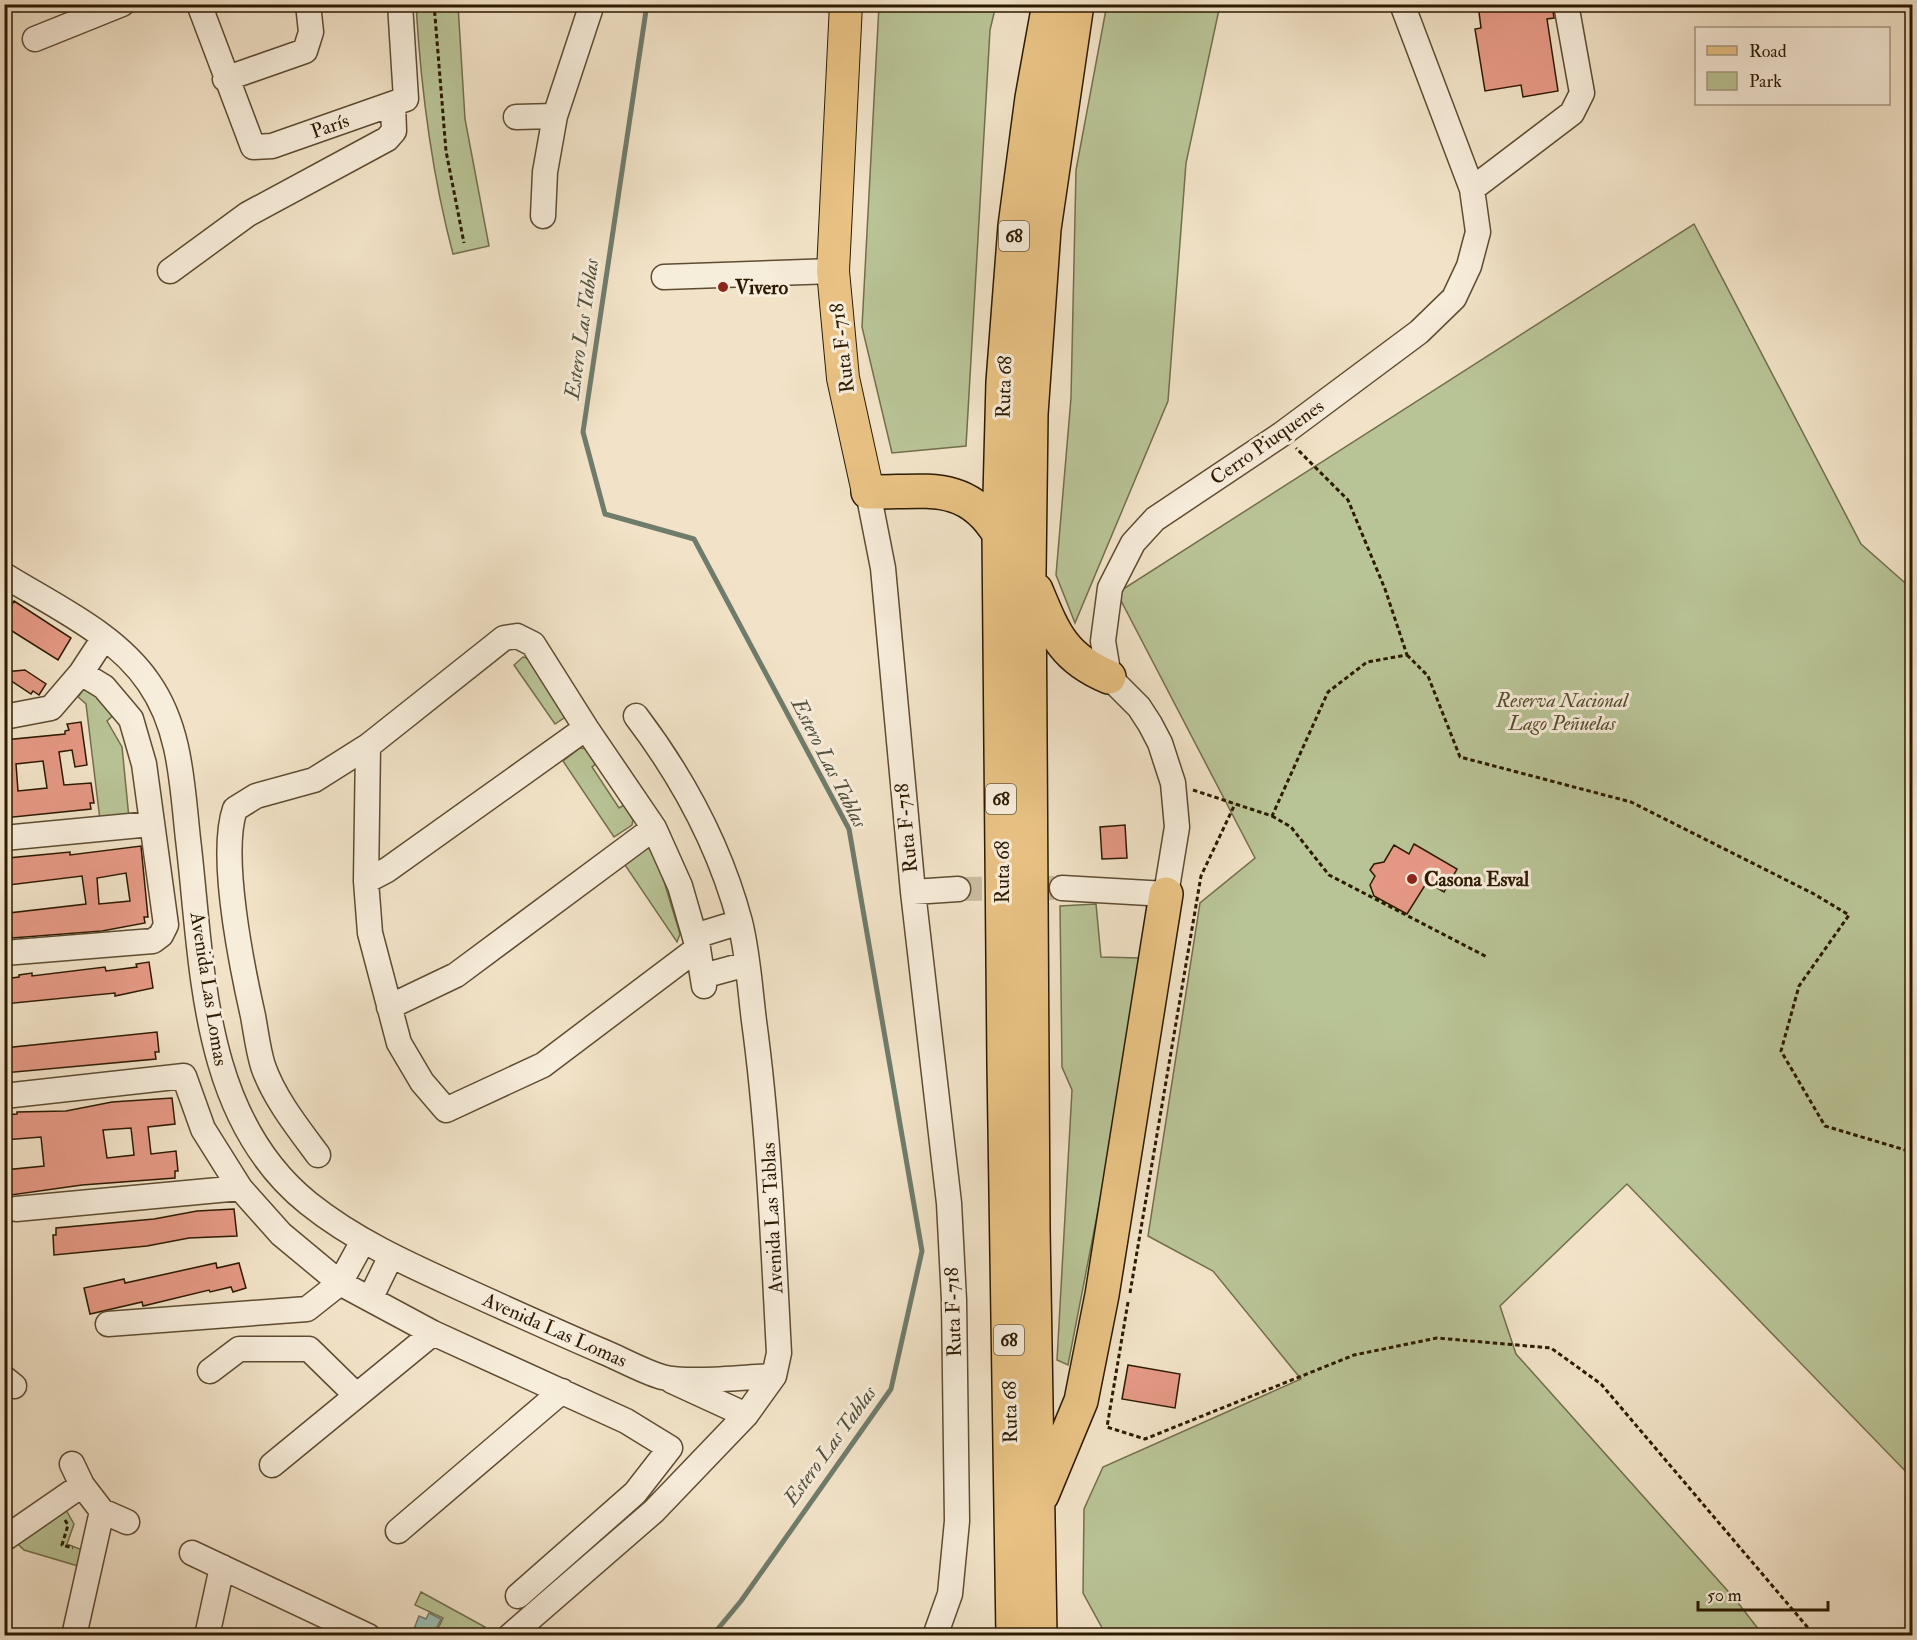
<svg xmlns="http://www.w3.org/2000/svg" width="1917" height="1640" font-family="'IM FELL Double Pica',serif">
  <rect width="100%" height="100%" fill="#f2e3c8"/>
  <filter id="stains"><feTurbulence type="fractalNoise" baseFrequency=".00333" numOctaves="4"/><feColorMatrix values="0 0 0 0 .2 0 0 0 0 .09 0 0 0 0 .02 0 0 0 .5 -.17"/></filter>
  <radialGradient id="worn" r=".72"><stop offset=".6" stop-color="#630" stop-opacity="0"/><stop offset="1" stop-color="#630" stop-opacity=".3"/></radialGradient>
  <path fill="#b9c496" stroke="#726f4b" stroke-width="1.5" d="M 1107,4 L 1220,5 L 1186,163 L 1168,401 L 1075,623 L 1056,575 L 1071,398 L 1076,170 Z
    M 416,5 L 458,5 L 465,119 L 489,246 L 453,254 C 431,171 421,90 416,5 Z
    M 879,5 L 996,5 L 990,30 L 966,446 L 892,453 L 862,327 Z
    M 1694,224 L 1861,544 L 1912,589 L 1912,1478 L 1627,1184 L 1500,1306 L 1516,1354 L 1735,1599 L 1763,1635 L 1106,1635 L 1083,1593 L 1084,1509 L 1103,1467 L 1301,1379 L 1213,1271 L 1148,1236 L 1200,903 L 1255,858 L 1117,593 Z
    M 523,657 L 531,659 L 565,714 L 564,718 L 555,724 L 514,665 Z
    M 83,690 L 93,691 L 117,712 L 107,721 L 122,747 L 129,818 L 100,820 L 86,704 L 78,697 Z
    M 580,748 L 588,749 L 597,763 L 592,767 L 619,808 L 624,805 L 633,820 L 632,825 L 614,837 L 563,761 Z
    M 648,848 L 655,852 L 680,934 L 677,942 L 625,865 Z
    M 1096,904 L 1101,957 L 1140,958 L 1127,1061 L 1068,1365 L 1057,1360 L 1072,1090 L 1062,1067 L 1060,906 Z
    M 66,1510 L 74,1524 L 67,1544 L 82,1550 L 78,1566 L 24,1550 L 17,1543 Z
    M 421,1592 L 485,1627 L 478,1635 L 435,1635 L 443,1618 L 415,1605 Z"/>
  <path fill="#9bbeb4" stroke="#6f7c6c" stroke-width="1.5" d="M 429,1613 L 441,1619 L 433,1635 L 419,1635 L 420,1632 L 414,1629 L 419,1616 L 426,1619 Z"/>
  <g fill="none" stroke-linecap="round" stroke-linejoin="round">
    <path stroke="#6f7c6c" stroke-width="5" d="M 647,4 L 583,432 L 605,514 L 694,539 L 849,829 L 922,1251 L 891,1389 L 741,1601 L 712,1636"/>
  </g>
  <path fill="#e69985" stroke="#2c1a00" stroke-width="1.5" fill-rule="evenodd" d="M 1478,4 L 1552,4 L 1554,18 L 1547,19 L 1558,91 L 1523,97 L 1521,85 L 1485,91 L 1475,29 L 1481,28 Z
    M 14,601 L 71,638 L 58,660 L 4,626 L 4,603 L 11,606 Z
    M 25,670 L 46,684 L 39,695 L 33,691 L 31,694 L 4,676 L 4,672 Z
    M 81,722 L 87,765 L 75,767 L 72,750 L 59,752 L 64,785 L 91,783 L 94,803 L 90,803 L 91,809 L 4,818 L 4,740 L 65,734 L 65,731 L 69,730 L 67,724 ZM 43,761 L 47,788 L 18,791 L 16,764 Z
    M 1125,825 L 1127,858 L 1102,859 L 1100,827 Z
    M 1414,844 L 1457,869 L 1444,892 L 1427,882 L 1407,914 L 1374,896 L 1370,885 L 1375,876 L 1370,870 L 1374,864 L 1384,862 L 1394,845 L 1409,854 Z
    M 141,846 L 148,917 L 144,917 L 145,923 L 102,931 L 12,938 L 9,913 L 86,904 L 82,876 L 9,885 L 6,866 L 9,865 L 8,858 L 70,852 L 70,855 ZM 126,873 L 130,901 L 99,904 L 97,878 Z
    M 149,962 L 153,988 L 115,996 L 115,993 L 4,1004 L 4,979 L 19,977 L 19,975 L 32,973 L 32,976 L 105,967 L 106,971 L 137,967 L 136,964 Z
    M 157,1032 L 159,1052 L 155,1052 L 156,1059 L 4,1073 L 4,1048 Z
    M 172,1098 L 175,1124 L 148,1127 L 151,1154 L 176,1151 L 178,1171 L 175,1171 L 175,1178 L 82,1185 L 4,1196 L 4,1170 L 44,1166 L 41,1137 L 4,1140 L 4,1115 L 17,1114 L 17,1112 L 66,1111 L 112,1102 ZM 131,1128 L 134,1155 L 107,1158 L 103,1130 Z
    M 234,1209 L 237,1236 L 189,1238 L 147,1246 L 54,1255 L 53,1235 L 56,1235 L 56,1228 L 154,1219 L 197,1211 Z
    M 216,1263 L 217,1268 L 239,1263 L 246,1288 L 233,1292 L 231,1287 L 210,1292 L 209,1290 L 143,1306 L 142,1302 L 90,1314 L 84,1288 L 124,1279 L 125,1283 Z
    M 1128,1365 L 1180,1374 L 1175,1408 L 1122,1399 Z"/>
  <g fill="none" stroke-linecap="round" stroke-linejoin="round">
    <path stroke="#cabba0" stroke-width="24" stroke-dasharray="24 12" stroke-linecap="butt" d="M 958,889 L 1062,888"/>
    <g stroke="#5e4c32" stroke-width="27">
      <path id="minor" d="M 199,4 L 253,147 L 272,146 L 406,99 L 400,4
        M 35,39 L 122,4
        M 225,79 L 305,51 L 311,32 L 308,4
        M 516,117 L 555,116
        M 1472,189 L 1572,113 L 1582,93 L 1566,4
        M 543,216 L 545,172 L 555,116 L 592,4
        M 170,271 L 248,214 L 387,139 L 394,131 L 393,104
        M 664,277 L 833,271
        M 868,492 L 883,568 L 913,892 L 949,1203 L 954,1300 L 957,1521 L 950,1594 L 935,1636
        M 4,575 C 54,606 116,634 149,683 C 181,729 182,785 188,839 C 203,964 200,1116 308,1203 C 359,1244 419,1269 478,1296 C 520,1315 562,1334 604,1352 C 623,1360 642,1371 662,1377 C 689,1384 744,1377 774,1376
        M 4,717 L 51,708 L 81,673 L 104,638
        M 368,746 L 366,881 L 370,933 L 399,1043 L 422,1082 L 446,1110 L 543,1065 L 698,948
        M 4,838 L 151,824
        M 366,881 L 387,870 L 586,728
        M 1062,888 L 1166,894 L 1177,827 L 1173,783 L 1160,743 L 1150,724 L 1139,707 L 1109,677 L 1103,641 L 1110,588 L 1133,543 L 1155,519 L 1282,434 L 1419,332 L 1454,298 L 1469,266 L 1478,232 L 1472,189 L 1402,4
        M 913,892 L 958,889
        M 695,936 L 740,922
        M 4,953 L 153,941 L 161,935 L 166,925 L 144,764 L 131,719 L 104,687 L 81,673
        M 703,976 L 747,964
        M 389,1007 L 456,975 L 654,828
        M 4,1096 L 184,1076 L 203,1129 L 240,1188 L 281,1234 L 340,1283 L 433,1333 L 626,1421 L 670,1448 L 635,1493 L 518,1596
        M 318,1155 C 298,1128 274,1098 263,1066 C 258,1050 256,1032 253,1016 C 242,967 219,855 235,809 L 256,796 L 314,780 L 368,746 L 504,638 L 517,636 L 533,644 L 586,728 L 654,828 L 680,886 L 698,948 L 704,986
        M 16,1209 L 240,1188
        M 370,1299 L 391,1256
        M 108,1324 L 307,1309 L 340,1283 L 363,1241
        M 210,1371 L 239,1349 L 309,1349 L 356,1395
        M 4,1378 L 14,1386
        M 672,1381 L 746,1415
        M 72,1464 L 82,1485 L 102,1511 L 74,1636
        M 272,1465 L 433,1333
        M 102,1511 L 127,1522
        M 398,1531 L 562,1391
        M 4,1539 L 82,1485
        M 192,1553 L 368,1636
        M 207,1636 L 222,1567
        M 510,1636 L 654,1511 L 746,1415 L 774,1376 L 779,1353 C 773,1242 769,1131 754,1021 C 750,989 748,954 740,922 C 720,847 683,778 636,716"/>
    </g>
    <g stroke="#2c1a00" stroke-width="34">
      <path id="major" d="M 846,4 L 833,271 L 843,378 L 868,492"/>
    </g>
    <g stroke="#2c1a00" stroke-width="36">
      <path id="highway" d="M 868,492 C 924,493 966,479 999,534
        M 1036,590 C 1054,633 1063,658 1109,677
        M 1042,1495 L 1081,1401 L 1102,1295 L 1166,894
        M 1013,1636 L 1004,1064 L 999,534 L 1003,382 L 1015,226 L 1032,98 L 1049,4
        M 1040,1636 L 1033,1229 L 1029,573 L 1031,414 L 1044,229 L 1077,4"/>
    </g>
    <path stroke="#2c1a00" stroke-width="3" stroke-dasharray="4.5 3" stroke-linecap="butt" d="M 434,4 L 446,151 L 464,243
      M 1407,655 L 1428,676 L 1460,757 L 1631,802 L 1814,894 L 1849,915 L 1799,986 L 1781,1051 L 1825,1126 L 1912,1152
      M 1193,790 L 1272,816 L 1328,692 L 1367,662 L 1407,655 L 1385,589 L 1348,500 L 1296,448
      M 1272,816 L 1291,827 L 1329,875 L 1487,957
      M 1130,1293 L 1201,876 L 1235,804
      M 1128,1302 L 1107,1427 L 1145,1439 L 1354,1355 L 1437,1338 L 1551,1348 L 1601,1384 L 1815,1636
      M 65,1520 L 68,1525 L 62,1545 L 73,1548"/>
    <use href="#minor" stroke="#f7eddb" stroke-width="24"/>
    <use href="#major" stroke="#e9c284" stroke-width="32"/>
    <use href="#highway" stroke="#e9c284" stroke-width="33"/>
  </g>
  <g fill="#8f2418" stroke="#f7eddb" stroke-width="2">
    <circle cx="723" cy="287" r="6"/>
    <circle cx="1412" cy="879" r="6"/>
  </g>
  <g text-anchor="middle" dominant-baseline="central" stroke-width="6" stroke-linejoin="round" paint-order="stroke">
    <g fill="#f7eddb" stroke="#695942" stroke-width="1.5">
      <rect x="999" y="221" width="30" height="30" rx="4.5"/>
      <rect x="986" y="784" width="30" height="30" rx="4.5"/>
      <rect x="994" y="1325" width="30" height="30" rx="4.5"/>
    </g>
    <g font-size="18" font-weight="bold" fill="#2c1a00">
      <text x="1014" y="236">68</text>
      <text x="1001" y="799">68</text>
      <text x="1009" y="1340">68</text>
    </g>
    <g font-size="20" fill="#2c1a00" stroke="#f7eddb">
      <text transform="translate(330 126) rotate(-19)">París</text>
      <text transform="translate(842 348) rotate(-97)">Ruta F-718</text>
      <text transform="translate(1004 387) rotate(-88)">Ruta 68</text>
      <text transform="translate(1267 442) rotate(-35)">Cerro Piuquenes</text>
      <text transform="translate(906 828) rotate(-96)">Ruta F-718</text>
      <text transform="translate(1002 872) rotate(-90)">Ruta 68</text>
      <text transform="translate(209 989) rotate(81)">Avenida Las Lomas</text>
      <text transform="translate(772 1218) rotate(-93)">Avenida Las Tablas</text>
      <text transform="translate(953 1312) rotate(-92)">Ruta F-718</text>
      <text transform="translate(555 1330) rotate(24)">Avenida Las Lomas</text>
      <text transform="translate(1010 1412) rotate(-91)">Ruta 68</text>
    </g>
    <g font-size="20" font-weight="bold" fill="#2c1a00" stroke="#f7eddb" text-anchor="start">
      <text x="735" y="287">Vivero</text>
      <text x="1424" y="879">Casona Esval</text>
    </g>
    <g font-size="20" font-style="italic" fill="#564d2d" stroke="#f7eddb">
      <text x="1562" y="700">Reserva Nacional<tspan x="1562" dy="23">Lago Peñuelas</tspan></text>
    </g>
    <g font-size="21" font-style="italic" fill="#53533f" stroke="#f7eddb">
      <text transform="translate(582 329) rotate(-82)">Estero Las Tablas</text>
      <text transform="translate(829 763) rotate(63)">Estero Las Tablas</text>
      <text transform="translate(830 1446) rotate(-54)">Estero Las Tablas</text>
    </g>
  </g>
  <rect width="1917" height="1640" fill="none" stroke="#f2e3c8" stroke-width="24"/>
  <rect x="6" y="6" width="1905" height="1628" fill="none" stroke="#2c1a00" stroke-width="3"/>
  <rect x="12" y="12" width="1893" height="1616" fill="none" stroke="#2c1a00" stroke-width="1.5"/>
  <rect x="1695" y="27" width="195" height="78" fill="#f7eddb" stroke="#a69983" stroke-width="1.5"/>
  <rect x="1707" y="46" width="30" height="9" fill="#e9c284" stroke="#a69983" stroke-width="1.5"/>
  <text x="1749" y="57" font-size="18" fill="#2c1a00">Road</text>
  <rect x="1707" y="72" width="30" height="18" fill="#b9c496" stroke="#a69983" stroke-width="1.5"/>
  <text x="1749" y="87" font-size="18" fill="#2c1a00">Park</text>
  <path d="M1698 1601v9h130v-9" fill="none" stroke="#2c1a00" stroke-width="3"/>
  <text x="1707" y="1601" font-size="18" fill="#2c1a00" stroke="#f7eddb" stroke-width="4.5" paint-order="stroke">50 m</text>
  <rect width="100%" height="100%" filter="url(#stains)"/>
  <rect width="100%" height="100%" fill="url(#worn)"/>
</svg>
